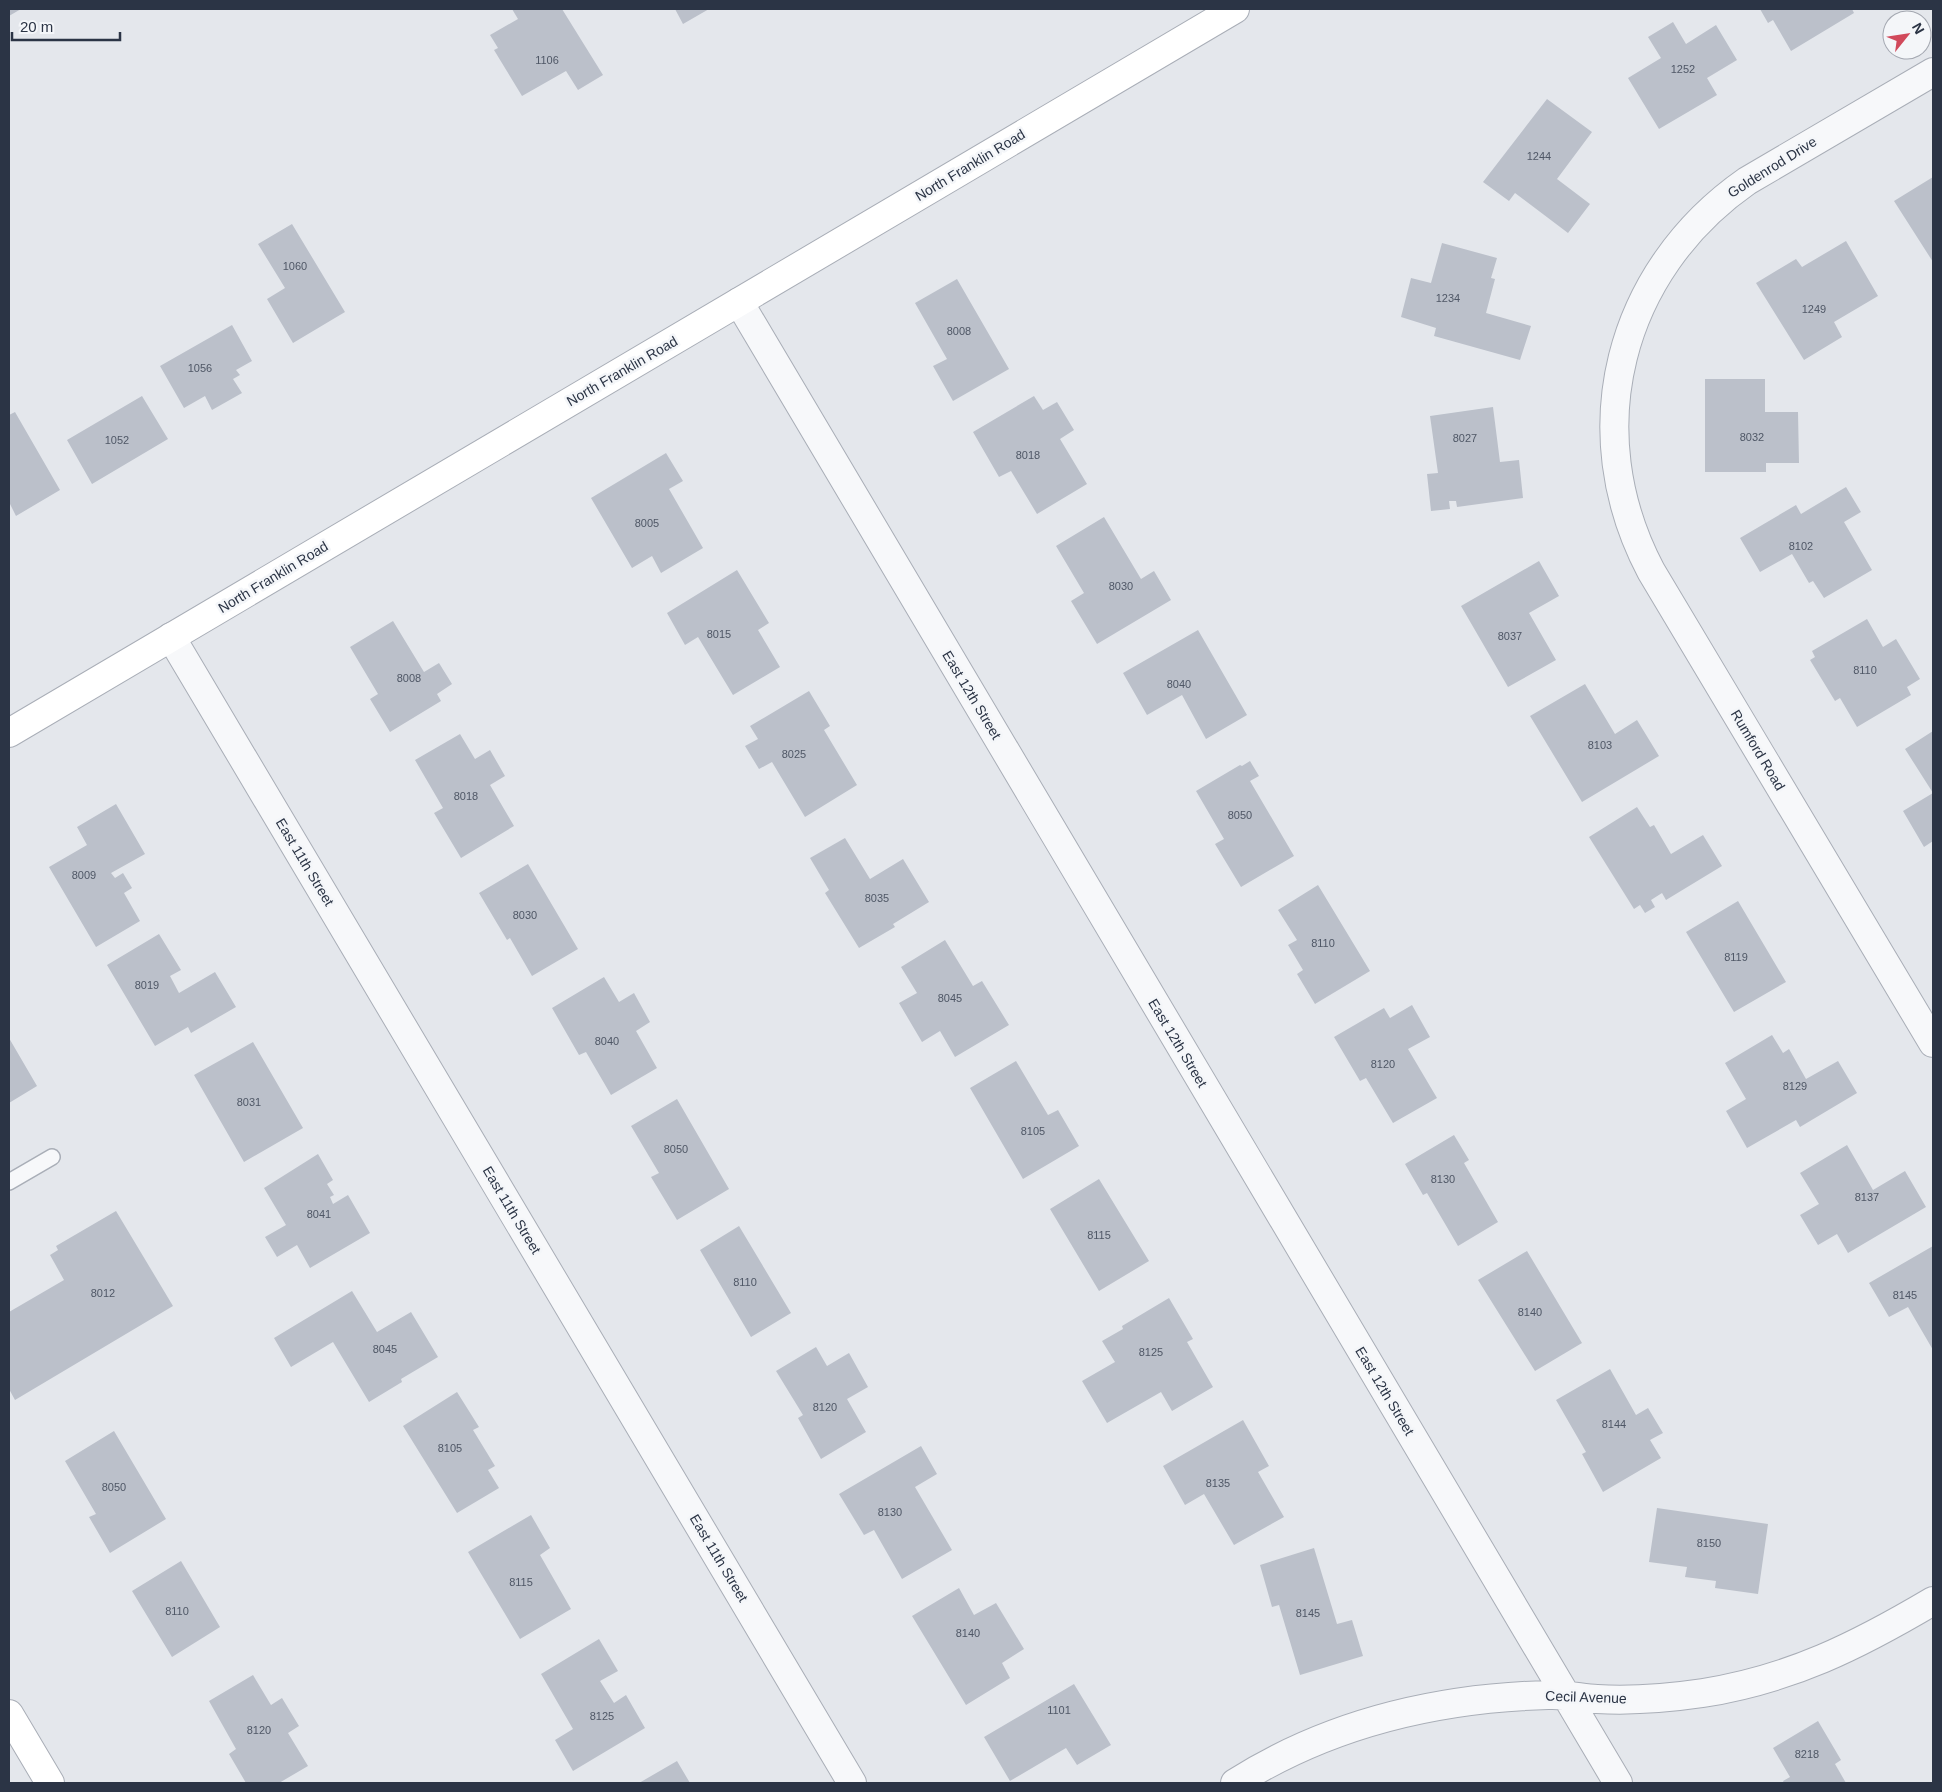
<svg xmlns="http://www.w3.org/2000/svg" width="1942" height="1792" font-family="Arial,sans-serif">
  <rect width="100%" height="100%" fill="#e4e7ec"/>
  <path fill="#bbc0ca" d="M 9,9 L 21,9 L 9,16 Z
    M 512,9 L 562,9 L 603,75 L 578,90 L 566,71 L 522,96 L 494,50 L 498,48 L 490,35 L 518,19 Z
    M 675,9 L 709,9 L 683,24 Z
    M 1760,9 L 1852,9 L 1854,13 L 1791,51 L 1773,20 L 1768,23 Z
    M 1673,22 L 1686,44 L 1716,25 L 1737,60 L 1707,78 L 1717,95 L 1659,129 L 1628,78 L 1661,58 L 1648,37 Z
    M 1547,99 L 1592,132 L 1557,179 L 1590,204 L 1568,233 L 1515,193 L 1509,201 L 1483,182 Z
    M 1933,177 L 1933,262 L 1894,201 Z
    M 292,224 L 345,312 L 293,343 L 267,299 L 285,288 L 258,244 Z
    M 1846,241 L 1878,296 L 1834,322 L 1842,337 L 1804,360 L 1756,283 L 1796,259 L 1802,267 Z
    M 1442,243 L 1497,258 L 1491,278 L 1495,279 L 1486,313 L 1531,326 L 1520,360 L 1434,336 L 1436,328 L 1401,317 L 1411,278 L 1431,283 Z
    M 957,279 L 1009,369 L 953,401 L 933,366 L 947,359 L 915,303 Z
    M 232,325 L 252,361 L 236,370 L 240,375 L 233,379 L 242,393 L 212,410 L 205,396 L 184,408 L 160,366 Z
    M 1705,379 L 1765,379 L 1765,412 L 1798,412 L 1799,463 L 1766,463 L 1766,472 L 1705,472 Z
    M 142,396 L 168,439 L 92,484 L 67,440 Z
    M 1034,396 L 1043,410 L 1057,402 L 1074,430 L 1060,439 L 1087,484 L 1037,514 L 1011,471 L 999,477 L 973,432 Z
    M 1493,407 L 1500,462 L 1519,460 L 1523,498 L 1457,507 L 1456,501 L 1449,501 L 1450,509 L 1431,511 L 1427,474 L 1438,473 L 1430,416 Z
    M 15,412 L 60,490 L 16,516 L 9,502 L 9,415 Z
    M 666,453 L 683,481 L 669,489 L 703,548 L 661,573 L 652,556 L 632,568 L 591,498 Z
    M 1846,487 L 1861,512 L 1844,522 L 1872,570 L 1824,598 L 1813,581 L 1809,583 L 1792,554 L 1760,572 L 1740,538 L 1796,505 L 1801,514 Z
    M 1104,517 L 1141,579 L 1154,571 L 1171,600 L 1097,644 L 1071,601 L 1084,593 L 1056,546 Z
    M 1539,561 L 1559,596 L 1529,613 L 1556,660 L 1508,687 L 1461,606 Z
    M 737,570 L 769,623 L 758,630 L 780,667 L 733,695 L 698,637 L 685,645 L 667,613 Z
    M 1867,619 L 1883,647 L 1896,639 L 1920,679 L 1907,687 L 1911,695 L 1857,727 L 1840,698 L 1835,701 L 1810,660 L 1815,657 L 1812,651 Z
    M 393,621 L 424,672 L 439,663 L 452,684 L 437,694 L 441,701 L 390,732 L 370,699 L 378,694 L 350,647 Z
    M 1198,630 L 1247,715 L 1206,739 L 1182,695 L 1147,715 L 1123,673 Z
    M 1585,684 L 1615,734 L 1637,720 L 1659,756 L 1582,802 L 1530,716 Z
    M 809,691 L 830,726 L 824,730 L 857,785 L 805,817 L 772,762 L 759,769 L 745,746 L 758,739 L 750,726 Z
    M 1933,731 L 1933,841 L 1924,847 L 1903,811 L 1933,793 L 1905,749 Z
    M 460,734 L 475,759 L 490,750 L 505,776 L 490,785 L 514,826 L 461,858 L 434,813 L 443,808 L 415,760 Z
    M 1250,761 L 1259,776 L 1250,781 L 1294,856 L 1241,887 L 1215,844 L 1224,839 L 1196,791 L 1240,765 L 1242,766 Z
    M 116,804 L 145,854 L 111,873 L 115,878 L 123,873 L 132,888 L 124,893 L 140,921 L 96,947 L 49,867 L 87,845 L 77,827 Z
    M 1637,807 L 1650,827 L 1654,825 L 1671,854 L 1703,835 L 1722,866 L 1666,900 L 1662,893 L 1651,900 L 1655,907 L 1645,913 L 1640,905 L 1634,909 L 1589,837 Z
    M 845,838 L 870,879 L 903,859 L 929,902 L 893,924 L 895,927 L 859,948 L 825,893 L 829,890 L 810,858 Z
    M 528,864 L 578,949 L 532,976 L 510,938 L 507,940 L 479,893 Z
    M 1318,885 L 1370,971 L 1315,1004 L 1297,974 L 1303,970 L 1288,945 L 1297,940 L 1278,910 Z
    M 1738,901 L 1786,982 L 1734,1012 L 1686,932 Z
    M 159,934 L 181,970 L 170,976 L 179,993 L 215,972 L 236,1007 L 191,1033 L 188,1027 L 155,1046 L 107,965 Z
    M 945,940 L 973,986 L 982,981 L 1009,1025 L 955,1057 L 940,1031 L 922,1042 L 899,1003 L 917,993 L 901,967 Z
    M 604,977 L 619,1002 L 634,993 L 650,1022 L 636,1031 L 657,1068 L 611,1095 L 586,1052 L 579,1055 L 552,1008 Z
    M 1412,1005 L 1430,1037 L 1408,1049 L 1437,1098 L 1393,1123 L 1366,1078 L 1360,1081 L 1334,1037 L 1384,1008 L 1390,1018 Z
    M 1772,1035 L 1783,1053 L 1789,1049 L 1806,1079 L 1838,1061 L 1857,1093 L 1800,1127 L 1796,1120 L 1747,1148 L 1726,1111 L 1746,1099 L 1725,1063 Z
    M 9,1038 L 37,1086 L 9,1103 Z
    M 253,1042 L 303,1128 L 244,1162 L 194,1075 Z
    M 1016,1061 L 1048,1115 L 1058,1110 L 1079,1146 L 1023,1179 L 970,1088 Z
    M 677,1099 L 729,1189 L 677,1220 L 651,1177 L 659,1173 L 631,1126 Z
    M 1454,1135 L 1469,1160 L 1464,1163 L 1498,1222 L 1458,1246 L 1427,1193 L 1423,1195 L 1405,1164 Z
    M 1847,1145 L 1873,1190 L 1905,1171 L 1926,1207 L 1848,1253 L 1837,1234 L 1818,1245 L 1800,1215 L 1819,1204 L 1800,1173 Z
    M 318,1154 L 333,1180 L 327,1184 L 334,1195 L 330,1197 L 333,1204 L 348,1195 L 370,1233 L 310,1268 L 297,1245 L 277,1257 L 265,1237 L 286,1225 L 264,1188 Z
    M 1099,1179 L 1149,1261 L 1099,1291 L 1050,1209 Z
    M 116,1211 L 173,1306 L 15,1400 L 9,1389 L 9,1312 L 64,1280 L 50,1255 L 58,1250 L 56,1246 Z
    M 739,1226 L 791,1313 L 751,1337 L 700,1250 Z
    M 1933,1246 L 1933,1350 L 1908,1307 L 1889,1317 L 1869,1283 Z
    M 1527,1251 L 1582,1343 L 1535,1371 L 1478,1280 Z
    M 352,1291 L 377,1332 L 411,1312 L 438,1357 L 401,1379 L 402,1382 L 369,1402 L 333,1342 L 291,1367 L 274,1338 Z
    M 1169,1298 L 1193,1339 L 1187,1342 L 1213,1387 L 1172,1411 L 1161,1392 L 1107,1423 L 1082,1381 L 1115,1362 L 1102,1341 L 1123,1329 L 1122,1326 Z
    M 816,1347 L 827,1366 L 849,1353 L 868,1387 L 847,1399 L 866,1432 L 821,1459 L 798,1418 L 803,1415 L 776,1371 Z
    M 1610,1369 L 1636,1415 L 1648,1408 L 1663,1433 L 1650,1440 L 1661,1458 L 1603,1492 L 1582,1454 L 1586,1452 L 1556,1400 Z
    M 457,1392 L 479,1427 L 473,1430 L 495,1466 L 488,1470 L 499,1488 L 457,1513 L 403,1426 Z
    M 1243,1420 L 1269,1466 L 1258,1472 L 1284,1517 L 1234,1545 L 1204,1494 L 1185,1505 L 1163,1466 Z
    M 114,1431 L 166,1519 L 110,1553 L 89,1517 L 96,1514 L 65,1461 Z
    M 921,1446 L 937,1474 L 915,1487 L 952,1550 L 902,1579 L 874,1530 L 864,1535 L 839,1494 Z
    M 1657,1508 L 1768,1524 L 1758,1594 L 1715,1588 L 1716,1581 L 1685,1577 L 1687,1567 L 1649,1562 Z
    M 531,1515 L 550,1548 L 540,1555 L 571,1609 L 520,1639 L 468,1552 Z
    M 1314,1548 L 1337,1624 L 1352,1620 L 1363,1656 L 1300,1675 L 1279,1605 L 1272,1607 L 1260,1565 Z
    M 181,1561 L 220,1627 L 172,1657 L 132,1591 Z
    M 959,1588 L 974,1615 L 996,1603 L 1024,1649 L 1002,1663 L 1010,1678 L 966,1705 L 912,1616 Z
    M 599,1639 L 618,1671 L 600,1681 L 614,1703 L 626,1695 L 645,1728 L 573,1771 L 555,1740 L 573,1729 L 541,1674 Z
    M 253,1675 L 271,1705 L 282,1698 L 299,1726 L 288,1733 L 308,1766 L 279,1783 L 246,1783 L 229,1754 L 236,1749 L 209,1701 Z
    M 1074,1684 L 1111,1745 L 1077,1765 L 1066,1748 L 1010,1781 L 984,1737 Z
    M 1818,1721 L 1841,1760 L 1835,1764 L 1846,1783 L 1784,1783 L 1783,1781 L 1790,1777 L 1773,1748 Z
    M 677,1761 L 690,1783 L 639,1783 Z"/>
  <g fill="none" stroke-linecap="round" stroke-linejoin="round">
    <g stroke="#a9aeb7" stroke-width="18">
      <path id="service" d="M 9,1182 L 52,1157"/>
    </g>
    <g stroke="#a9aeb7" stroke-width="30">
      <path id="minor" d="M 1933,72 L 1747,181 C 1618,271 1577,431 1651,571 L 1933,1043
        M 739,302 L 1618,1783
        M 171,637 L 852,1783
        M 1235,1783 C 1330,1723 1437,1698 1548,1695 C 1565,1694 1581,1698 1597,1699 C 1632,1701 1669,1698 1703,1693 C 1791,1679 1857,1646 1933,1601"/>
    </g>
    <g stroke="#a9aeb7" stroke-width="30">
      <path id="secondary" d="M 9,733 L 1235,9
        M 9,1714 L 50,1783"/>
    </g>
    <use href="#service" stroke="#f7f8fa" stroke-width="15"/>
    <use href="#minor" stroke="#f7f8fa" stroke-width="28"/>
    <use href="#secondary" stroke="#fff" stroke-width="28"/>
  </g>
  <g text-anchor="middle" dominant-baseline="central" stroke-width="5" stroke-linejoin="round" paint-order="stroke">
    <g font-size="11" fill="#4f5766">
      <text x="547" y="60">1106</text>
      <text x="1683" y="69">1252</text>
      <text x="1539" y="156">1244</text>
      <text x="295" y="266">1060</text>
      <text x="1448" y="298">1234</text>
      <text x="1814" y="309">1249</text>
      <text x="959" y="331">8008</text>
      <text x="200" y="368">1056</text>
      <text x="1752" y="437">8032</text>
      <text x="1465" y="438">8027</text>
      <text x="117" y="440">1052</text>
      <text x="1028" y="455">8018</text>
      <text x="647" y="523">8005</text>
      <text x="1801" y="546">8102</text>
      <text x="1121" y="586">8030</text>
      <text x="719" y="634">8015</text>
      <text x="1510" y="636">8037</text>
      <text x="1865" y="670">8110</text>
      <text x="409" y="678">8008</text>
      <text x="1179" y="684">8040</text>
      <text x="1600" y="745">8103</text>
      <text x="794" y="754">8025</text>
      <text x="466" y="796">8018</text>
      <text x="1240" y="815">8050</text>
      <text x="84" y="875">8009</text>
      <text x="877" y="898">8035</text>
      <text x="525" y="915">8030</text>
      <text x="1323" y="943">8110</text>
      <text x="1736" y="957">8119</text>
      <text x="147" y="985">8019</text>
      <text x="950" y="998">8045</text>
      <text x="607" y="1041">8040</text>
      <text x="1383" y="1064">8120</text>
      <text x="1795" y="1086">8129</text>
      <text x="249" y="1102">8031</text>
      <text x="1033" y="1131">8105</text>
      <text x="676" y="1149">8050</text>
      <text x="1443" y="1179">8130</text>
      <text x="1867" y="1197">8137</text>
      <text x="319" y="1214">8041</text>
      <text x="1099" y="1235">8115</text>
      <text x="745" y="1282">8110</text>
      <text x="103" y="1293">8012</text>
      <text x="1905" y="1295">8145</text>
      <text x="1530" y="1312">8140</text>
      <text x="385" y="1349">8045</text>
      <text x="1151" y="1352">8125</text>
      <text x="825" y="1407">8120</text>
      <text x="1614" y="1424">8144</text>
      <text x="450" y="1448">8105</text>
      <text x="1218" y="1483">8135</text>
      <text x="114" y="1487">8050</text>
      <text x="890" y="1512">8130</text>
      <text x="1709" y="1543">8150</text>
      <text x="521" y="1582">8115</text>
      <text x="177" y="1611">8110</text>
      <text x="1308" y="1613">8145</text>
      <text x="968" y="1633">8140</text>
      <text x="1059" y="1710">1101</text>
      <text x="602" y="1716">8125</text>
      <text x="259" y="1730">8120</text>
      <text x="1807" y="1754">8218</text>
    </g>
    <g font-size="14" fill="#2b3445" stroke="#f4f6f9">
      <text transform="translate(970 165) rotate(-31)">North Franklin Road</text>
      <text transform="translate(1772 167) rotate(-32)">Goldenrod Drive</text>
      <text transform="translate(622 371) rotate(-30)">North Franklin Road</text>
      <text transform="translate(273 577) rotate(-31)">North Franklin Road</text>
      <text transform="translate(972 695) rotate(59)">East 12th Street</text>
      <text transform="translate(1758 750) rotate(59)">Rumford Road</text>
      <text transform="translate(305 862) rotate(59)">East 11th Street</text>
      <text transform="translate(1178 1043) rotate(59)">East 12th Street</text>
      <text transform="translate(512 1210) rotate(59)">East 11th Street</text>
      <text transform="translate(1385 1391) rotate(59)">East 12th Street</text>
      <text transform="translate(719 1558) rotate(59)">East 11th Street</text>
      <text transform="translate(1586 1697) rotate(2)">Cecil Avenue</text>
    </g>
  </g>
  <rect width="1942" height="1792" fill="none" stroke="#2b3445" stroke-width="20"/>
  <g transform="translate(1907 35) rotate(60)"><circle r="24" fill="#f4f6f9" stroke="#a4a8b1"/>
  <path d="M0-4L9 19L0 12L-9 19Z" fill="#d1495b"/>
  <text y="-8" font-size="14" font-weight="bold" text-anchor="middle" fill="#2b3445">N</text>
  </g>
  <path d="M12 32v8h108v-8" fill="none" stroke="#2b3445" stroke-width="2.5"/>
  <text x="20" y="32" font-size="15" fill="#2b3445" stroke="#f4f6f9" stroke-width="4" paint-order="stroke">20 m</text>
</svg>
